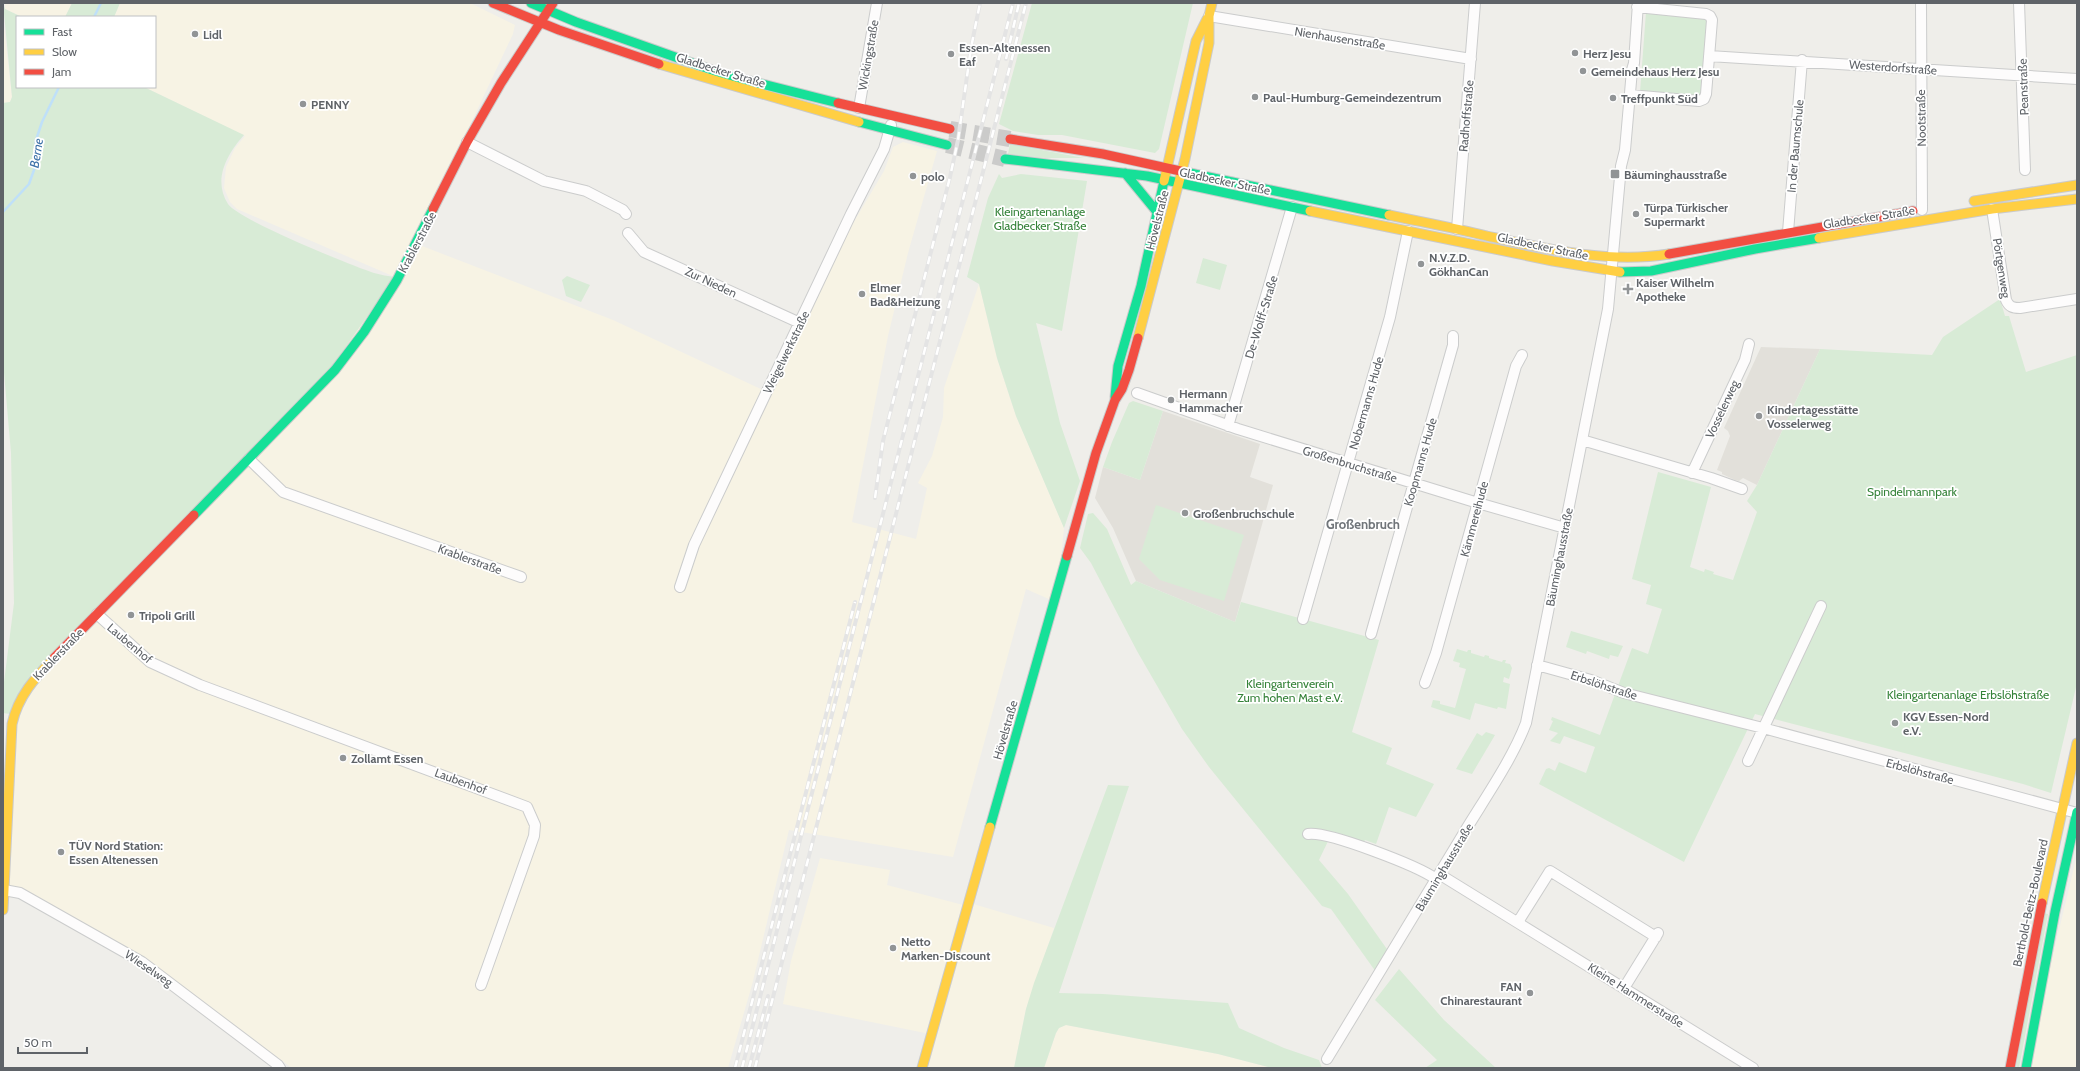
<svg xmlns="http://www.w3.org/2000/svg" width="2080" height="1071" font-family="Cabin,sans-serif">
  <rect width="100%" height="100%" fill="#efeeea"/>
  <path fill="#f7f3e4" d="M 5,3 L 72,3 L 65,17 L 22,17 L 5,9 Z
    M 120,3 L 470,3 L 515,25 L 513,34 L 462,142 L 395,277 L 237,209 L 230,202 L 224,188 L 226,167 L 235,148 L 245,136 L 144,87 L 155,87 L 155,17 L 114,17 Z
    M 3,18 L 12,97 L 10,102 L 3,103 Z
    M 903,142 L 937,151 L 908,253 L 888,336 L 852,522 L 916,539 L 927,488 L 918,483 L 932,456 L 943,417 L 944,388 L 979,284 L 997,358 L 1016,416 L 1064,528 L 1060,568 L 1051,600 L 1026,589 L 953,857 L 789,830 L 752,985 L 728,1068 L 292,1068 L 127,947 L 13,888 L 5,887 L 17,705 L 246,465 L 417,244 L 613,320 L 767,392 L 855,220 L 884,171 L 893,147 Z
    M 2077,855 L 2077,1068 L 2032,1068 L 2041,1005 Z
    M 820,858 L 890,870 L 887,885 L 967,906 L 930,1034 L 783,1004 L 791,961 Z
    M 970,903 L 1054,928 L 1026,1009 L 1014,1068 L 923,1068 Z
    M 1066,1025 L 1218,1054 L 1272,1068 L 1044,1068 L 1056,1033 L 1059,1028 Z"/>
  <path fill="#e2e0da" d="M 1761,347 L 1820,349 L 1757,485 L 1743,478 L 1739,481 L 1735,480 L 1722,474 L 1722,472 L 1717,470 L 1730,436 L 1728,431 L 1724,428 Z
    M 1163,411 L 1260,444 L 1250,477 L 1273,485 L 1235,622 L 1136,581 L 1113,528 L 1095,498 L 1103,467 L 1140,480 Z"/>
  <path fill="#d8ebd6" d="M 3,3 L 5,9 L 22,17 L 17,17 L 17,87 L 144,87 L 244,135 C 228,153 212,179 228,204 C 239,220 350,265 374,273 C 381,275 388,276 395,277 L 333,365 L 10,714 L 3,713 L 3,690 L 14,603 L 11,453 L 3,361 L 3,103 L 10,102 L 12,97 Z
    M 72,3 L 120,3 L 114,17 L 65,17 Z
    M 1032,3 L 1193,3 L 1159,149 L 1155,153 L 1062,135 L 1038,135 L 1013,131 L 999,124 Z
    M 1646,12 L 1704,17 L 1709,22 L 1702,94 L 1698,97 L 1640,92 Z
    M 1010,144 L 1084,158 L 1045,158 L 1008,154 Z
    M 999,174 L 1002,178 L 1021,174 L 1087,181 L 1062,331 L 1036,323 L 1060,423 L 1080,481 L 1064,528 L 1016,416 L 997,358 L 979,284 L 967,277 L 988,198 Z
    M 1203,258 L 1227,265 L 1220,290 L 1196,283 Z
    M 567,276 L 590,285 L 581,302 L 566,296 L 562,280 Z
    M 2000,299 L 2005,316 L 2009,316 L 2026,372 L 2077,355 L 2077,683 L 2051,793 L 2023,784 L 1755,714 L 1684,862 L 1539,784 L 1546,769 L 1549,768 L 1555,771 L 1559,762 L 1586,773 L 1595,747 L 1564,736 L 1560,744 L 1550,741 L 1558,733 L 1549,730 L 1553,721 L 1551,720 L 1552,717 L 1600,735 L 1632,648 L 1648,654 L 1662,609 L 1646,604 L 1651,585 L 1632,579 L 1658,472 L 1711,487 L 1690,567 L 1704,572 L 1705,569 L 1714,572 L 1713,574 L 1733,580 L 1757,512 L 1747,501 L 1757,485 L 1820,349 L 1932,355 L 1943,337 Z
    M 1133,401 L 1163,411 L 1140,480 L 1103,467 L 1112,442 L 1129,403 Z
    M 1156,505 L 1244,535 L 1224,601 L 1160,580 L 1139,559 Z
    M 1093,513 L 1107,529 L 1131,585 L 1136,581 L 1235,622 L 1241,602 L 1379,640 L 1352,732 L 1392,748 L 1386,764 L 1434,784 L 1416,817 L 1389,807 L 1376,844 L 1365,840 L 1362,846 L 1331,835 L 1319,860 L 1348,894 L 1389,952 L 1376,972 L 1331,909 L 1322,906 L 1209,767 L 1182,729 L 1137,651 L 1091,563 L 1080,548 L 1088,514 Z
    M 1571,631 L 1623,646 L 1618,657 L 1610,655 L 1609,659 L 1587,651 L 1586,654 L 1566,647 Z
    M 1457,649 L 1467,652 L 1468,650 L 1471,650 L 1471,653 L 1484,657 L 1485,655 L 1489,656 L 1489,658 L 1502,662 L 1503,660 L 1506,660 L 1505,663 L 1510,664 L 1512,668 L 1509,679 L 1504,677 L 1503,682 L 1510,684 L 1506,709 L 1498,707 L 1497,709 L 1475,703 L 1470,720 L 1431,707 L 1433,700 L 1440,701 L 1440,704 L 1455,708 L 1466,669 L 1459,667 L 1460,663 L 1453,661 Z
    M 1486,732 L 1495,735 L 1472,774 L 1456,769 L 1477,733 L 1482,736 Z
    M 1108,785 L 1129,786 L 1059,993 L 1103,994 L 1228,1003 L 1239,1028 L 1284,1048 L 1319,1060 L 1322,1068 L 1272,1068 L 1218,1054 L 1066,1025 L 1059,1028 L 1056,1033 L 1044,1068 L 1014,1068 L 1026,1009 L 1034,983 Z
    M 2042,913 L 2048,914 L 2019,1068 L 2016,1068 Z
    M 1399,969 L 1444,1020 L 1496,1068 L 1425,1068 L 1437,1060 L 1375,1000 Z"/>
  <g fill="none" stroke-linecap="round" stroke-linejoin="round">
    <path stroke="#bfe0f9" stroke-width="2.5" d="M 94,17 L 101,3
      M 3,212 L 29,184 L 34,170 L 36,140 L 42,122 L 59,87"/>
    <path stroke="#cbcbca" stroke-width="16" stroke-dasharray="16 8" stroke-linecap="butt" d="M 950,129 L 1010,139
      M 947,145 L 1005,159"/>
    <g stroke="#cbcccc" stroke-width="12">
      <path id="street" d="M 1921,3 L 1922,210
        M 2019,3 L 2025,170
        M 1209,16 L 1471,59
        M 1709,56 L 2077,79
        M 1630,95 L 1699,101 L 1704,99 L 1706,94 L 1712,20 L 1710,16 L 1706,14 L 1637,7
        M 859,108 L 877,3
        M 467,142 L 544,181 L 586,191 L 623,210 L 626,214
        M 1992,209 L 2006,300 C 2009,307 2013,308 2020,308 L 2077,299
        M 1457,229 L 1475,3
        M 1788,232 L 1802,60
        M 628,233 L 644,252 L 800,323
        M 1137,393 L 1238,429 L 1478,503 L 1565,528
        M 1228,426 L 1292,207
        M 1582,440 L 1711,478 L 1742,489
        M 249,459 L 283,492 L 521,577
        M 1692,473 L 1745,360 L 1749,344
        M 680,587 L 694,545 L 851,214 L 884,149 L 891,125
        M 97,614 L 150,662 L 200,685 L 527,807 L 535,825 L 534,836 L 481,985
        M 1303,619 L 1390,317 L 1408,231
        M 1371,634 L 1453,345 L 1453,336
        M 1537,665 L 1591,680 L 1624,693 L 1763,728 L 2077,813
        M 1425,683 L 1436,653 L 1516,366 L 1522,355
        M 1748,761 L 1821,606
        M 1308,834 C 1328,831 1418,866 1436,879
        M 1439,874 L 1753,1068
        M 4,890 L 20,893 L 142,962 L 278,1065 L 280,1068
        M 1518,922 L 1550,871 L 1656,937
        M 1624,988 L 1658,933
        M 1327,1059 C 1372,985 1417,910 1462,836 C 1483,801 1512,760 1526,723 L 1608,309 L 1621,166 L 1625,150 L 1632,70 L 1634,63 L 1638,3"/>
    </g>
    <g stroke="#cacacb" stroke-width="11">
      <path id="fast" d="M 531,3 L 576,22 L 726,75 L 838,103
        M 859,122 L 947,145
        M 1005,159 L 1147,176 L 1310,211
        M 1185,172 L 1389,215
        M 1125,173 L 1157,212
        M 1620,272 L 1651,271 L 1755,249 L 1819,238
        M 1115,397 L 1118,366 L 1141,286 L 1164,181
        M 194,515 L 335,370 L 364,332 L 397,280 L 433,209
        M 990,827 L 1067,556
        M 2026,1068 L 2055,912 L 2077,812"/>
    </g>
    <g stroke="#cacacb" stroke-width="11">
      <path id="slow" d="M 659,64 L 859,122
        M 1164,181 L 1196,41 L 1207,19
        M 1974,201 L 2077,185
        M 1310,211 L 1553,261 L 1620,272
        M 1389,215 C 1422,222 1455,228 1487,236 C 1546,249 1609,264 1669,254
        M 1819,238 L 1992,209 L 2077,199
        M 1138,338 L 1185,159 L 1209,43 L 1209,16 L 1212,3
        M 2042,903 L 2077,743
        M 3,910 L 12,724 C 18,696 35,678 54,658
        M 922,1068 L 990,827"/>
    </g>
    <g stroke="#cacacb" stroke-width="11">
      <path id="jam" d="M 493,3 L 559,30 L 659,64
        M 838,103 L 950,129
        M 1010,139 L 1103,154 L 1185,172
        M 433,209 L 467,142 L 501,83 L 553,3
        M 1669,254 L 1913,211
        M 1067,556 L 1096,453 L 1115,400 L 1122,389 L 1129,370 L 1138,338
        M 54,658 L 194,515
        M 2010,1068 L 2042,903"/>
    </g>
    <use href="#street" stroke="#fdfcfc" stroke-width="10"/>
    <use href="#fast" stroke="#16e098" stroke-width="9"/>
    <use href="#slow" stroke="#ffcf43" stroke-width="9"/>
    <use href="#jam" stroke="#f24e42" stroke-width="9"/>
    <g stroke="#e4e4e4" stroke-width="4">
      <path id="rail" d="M 1006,59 L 1019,3
        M 875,498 L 883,441 L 950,177 L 958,140 L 971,48 L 980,3
        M 735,1068 L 855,602
        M 742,1068 L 1013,3
        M 749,1068 L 768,996
        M 755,1068 L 1026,3"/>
    </g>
    <use href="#rail" stroke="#fff" stroke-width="2.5" stroke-dasharray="8" stroke-linecap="butt"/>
  </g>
  <g fill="#919496" stroke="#fff" stroke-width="1.5">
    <circle cx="195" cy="34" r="4"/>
    <circle cx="1575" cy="53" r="4"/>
    <circle cx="951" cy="54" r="4"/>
    <circle cx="1583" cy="71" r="4"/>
    <circle cx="1255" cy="97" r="4"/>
    <circle cx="1613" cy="98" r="4"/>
    <circle cx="303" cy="104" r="4"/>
    <rect x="1610" y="169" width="10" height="10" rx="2"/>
    <circle cx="913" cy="176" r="4"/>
    <circle cx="1636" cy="214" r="4"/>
    <circle cx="1421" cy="264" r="4"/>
    <path d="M1626 283h4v4h4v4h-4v4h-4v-4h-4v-4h4z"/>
    <circle cx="862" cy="294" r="4"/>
    <circle cx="1171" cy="400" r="4"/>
    <circle cx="1759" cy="416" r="4"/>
    <circle cx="1185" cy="513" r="4"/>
    <circle cx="131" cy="615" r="4"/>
    <circle cx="1895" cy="723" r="4"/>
    <circle cx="343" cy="758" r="4"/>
    <circle cx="61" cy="852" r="4"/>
    <circle cx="893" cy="948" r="4"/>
    <circle cx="1530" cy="993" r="4"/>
  </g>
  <g text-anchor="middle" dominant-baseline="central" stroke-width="3.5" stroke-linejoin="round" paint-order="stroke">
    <g font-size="12" font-weight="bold" fill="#5f6368" stroke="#fff" text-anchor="start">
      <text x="203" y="34">Lidl</text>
      <text x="959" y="47">Essen-Altenessen<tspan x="959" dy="14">Eaf</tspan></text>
      <text x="1583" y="53">Herz Jesu</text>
      <text x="1591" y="71">Gemeindehaus Herz Jesu</text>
      <text x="1263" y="97">Paul-Humburg-Gemeindezentrum</text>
      <text x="1621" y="98">Treffpunkt Süd</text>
      <text x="311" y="104">PENNY</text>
      <text x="1624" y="174">Bäuminghausstraße</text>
      <text x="921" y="176">polo</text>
      <text x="1644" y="207">Türpa Türkischer<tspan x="1644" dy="14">Supermarkt</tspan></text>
      <text x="1429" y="257">N.V.Z.D.<tspan x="1429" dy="14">GökhanCan</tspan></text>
      <text x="1636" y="282">Kaiser Wilhelm<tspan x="1636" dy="14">Apotheke</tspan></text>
      <text x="870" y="287">Elmer<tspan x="870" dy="14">Bad&amp;Heizung</tspan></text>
      <text x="1179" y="393">Hermann<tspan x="1179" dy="14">Hammacher</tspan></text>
      <text x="1767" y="409">Kindertagesstätte<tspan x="1767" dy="14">Vosselerweg</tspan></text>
      <text x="1193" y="513">Großenbruchschule</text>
      <text x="139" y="615">Tripoli Grill</text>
      <text x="1903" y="716">KGV Essen-Nord<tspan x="1903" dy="14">e.V.</tspan></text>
      <text x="351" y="758">Zollamt Essen</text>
      <text x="69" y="845">TÜV Nord Station:<tspan x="69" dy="14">Essen Altenessen</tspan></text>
      <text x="901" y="941">Netto<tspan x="901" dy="14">Marken-Discount</tspan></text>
      <text x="1522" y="986" text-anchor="end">FAN<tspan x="1522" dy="14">Chinarestaurant</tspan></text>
    </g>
    <g font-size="12" fill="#5f6368" stroke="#fff">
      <text transform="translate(1340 38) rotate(9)">Nienhausenstraße</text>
      <text transform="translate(868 55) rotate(-80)">Wickingstraße</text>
      <text transform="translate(1893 67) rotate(4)">Westerdorfstraße</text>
      <text transform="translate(721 70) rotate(17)">Gladbecker Straße</text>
      <text transform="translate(2023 87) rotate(-92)">Peanstraße</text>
      <text transform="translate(1466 116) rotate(-85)">Radhoffstraße</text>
      <text transform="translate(1921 118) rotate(-91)">Nootstraße</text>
      <text transform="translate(1795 146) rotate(-85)">In der Baumschule</text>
      <text transform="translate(1225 181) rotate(12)">Gladbecker Straße</text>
      <text transform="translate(1869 217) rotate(-9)">Gladbecker Straße</text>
      <text transform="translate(1157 220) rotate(-76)">Hövelstraße</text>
      <text transform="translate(417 242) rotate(-62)">Krablerstraße</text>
      <text transform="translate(1543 246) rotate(12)">Gladbecker Straße</text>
      <text transform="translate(2002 268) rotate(81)">Pörtgenweg</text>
      <text transform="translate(711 282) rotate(25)">Zur Nieden</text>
      <text transform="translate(1261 317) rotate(-73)">De-Wolff-Straße</text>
      <text transform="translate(786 352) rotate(-64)">Weigelwerkstraße</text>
      <text transform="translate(1366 403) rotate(-74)">Nobermanns Hude</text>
      <text transform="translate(1722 409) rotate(-65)">Vosselerweg</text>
      <text transform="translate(1420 462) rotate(-74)">Koopmanns Hude</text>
      <text transform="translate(1350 464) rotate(17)">Großenbruchstraße</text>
      <text transform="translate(1474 519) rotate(-75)">Kämmereihude</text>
      <text transform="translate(1559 557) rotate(-79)">Bäuminghausstraße</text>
      <text transform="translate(470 559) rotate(20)">Krablerstraße</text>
      <text transform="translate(130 643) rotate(40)">Laubenhof</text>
      <text transform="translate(58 654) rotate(-46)">Krablerstraße</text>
      <text transform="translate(1604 685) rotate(18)">Erbslöhstraße</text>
      <text transform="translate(1005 730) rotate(-74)">Hövelstraße</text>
      <text transform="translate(1920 771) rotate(15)">Erbslöhstraße</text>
      <text transform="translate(461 781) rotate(20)">Laubenhof</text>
      <text transform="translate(1444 867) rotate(-59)">Bäuminghausstraße</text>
      <text transform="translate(2030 903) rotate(-78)">Berthold-Beitz-Boulevard</text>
      <text transform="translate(149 968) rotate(34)">Wieselweg</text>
      <text transform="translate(1636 995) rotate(32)">Kleine Hammerstraße</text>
    </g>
    <g font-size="12" fill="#348238" stroke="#fff">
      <text x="1040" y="211">Kleingartenanlage<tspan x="1040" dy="14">Gladbecker Straße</tspan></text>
      <text x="1912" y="491">Spindelmannpark</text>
      <text x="1290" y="683">Kleingartenverein<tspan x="1290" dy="14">Zum hohen Mast e.V.</tspan></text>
      <text x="1968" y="694">Kleingartenanlage Erbslöhstraße</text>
    </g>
    <g font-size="13" font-style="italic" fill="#4174aa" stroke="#fff">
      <text transform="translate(36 153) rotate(-81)">Berne</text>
    </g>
    <g font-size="13" font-weight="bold" fill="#70757a" stroke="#fff">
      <text x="1363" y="524">Großenbruch</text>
    </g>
  </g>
  <rect width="2080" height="1071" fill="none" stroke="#5f6368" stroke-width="8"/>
  <rect x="16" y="16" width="140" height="72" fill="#ffffff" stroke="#bfc1c3"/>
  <rect x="24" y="29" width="20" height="6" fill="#16e098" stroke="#bfc1c3"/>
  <text x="52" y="36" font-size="12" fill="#5f6368">Fast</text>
  <rect x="24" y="49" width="20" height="6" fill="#ffcf43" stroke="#bfc1c3"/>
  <text x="52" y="56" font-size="12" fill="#5f6368">Slow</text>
  <rect x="24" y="69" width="20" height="6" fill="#f24e42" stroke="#bfc1c3"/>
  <text x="52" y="76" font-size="12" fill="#5f6368">Jam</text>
  <path d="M18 1047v6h69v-6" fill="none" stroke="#5f6368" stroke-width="2"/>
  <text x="24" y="1047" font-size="12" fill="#5f6368" stroke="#ffffff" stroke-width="3" paint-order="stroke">50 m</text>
</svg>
